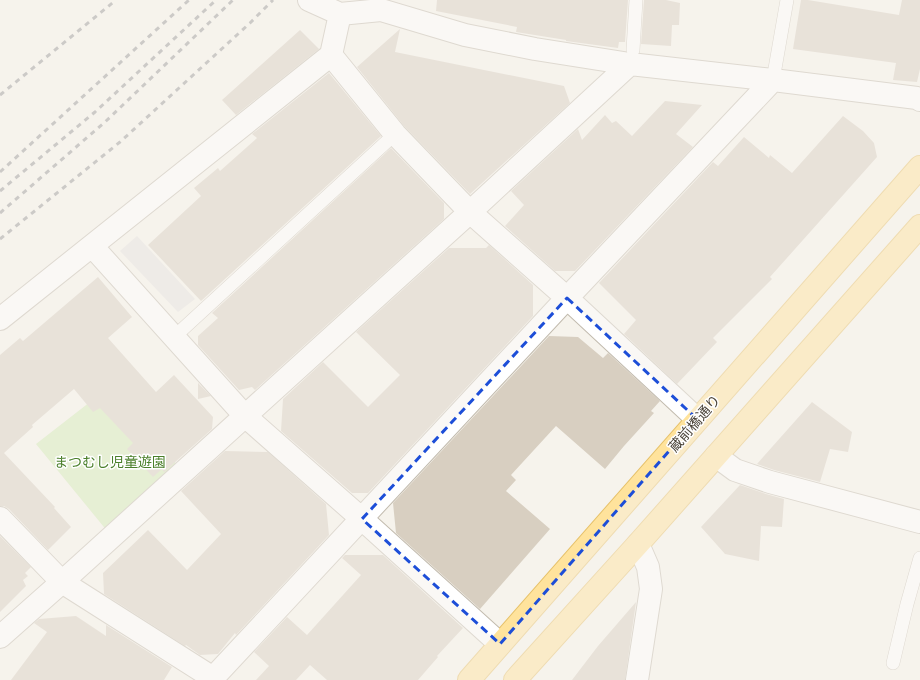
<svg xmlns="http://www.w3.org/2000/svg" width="920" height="680" font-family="'Noto Sans','Noto Sans JP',sans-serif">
  <rect width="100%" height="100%" fill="#f6f3ec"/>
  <path fill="#d2eab5" d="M 108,388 L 181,469 L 108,532 L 36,444 Z"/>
  <path fill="#e5e3e0" d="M 137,236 L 195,299 L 178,312 L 120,251 Z"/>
  <path fill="#d8cfc1" d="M 437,0 L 628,0 L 625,42 L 619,42 L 618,48 L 566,41 L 566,40 L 516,32 L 517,27 L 436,11 Z
    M 644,0 L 666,0 L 680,3 L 679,25 L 672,25 L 671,46 L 641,44 Z
    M 801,0 L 808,0 L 899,15 L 902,0 L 920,0 L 920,69 L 917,82 L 893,80 L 896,63 L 793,49 Z
    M 400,29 L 395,52 L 564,86 L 570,103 L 470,194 L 404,126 L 357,67 Z
    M 300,30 L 319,49 L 236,115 L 222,100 Z
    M 329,73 L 381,136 L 201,301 L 148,245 L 201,196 L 194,188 L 218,168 L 220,171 L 257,138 L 252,134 Z
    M 665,101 L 702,105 L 676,134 L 693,147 L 575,271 L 555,271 L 505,226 L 524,205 L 511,191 L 578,129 L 582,140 L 605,115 L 612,123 L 616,121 L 632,136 Z
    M 843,116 L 863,131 L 874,143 L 877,157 L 770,277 L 772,279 L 713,338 L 717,342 L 677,384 L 624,334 L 636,320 L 599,283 L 713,162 L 718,166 L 744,137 L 769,158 L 770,155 L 792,173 Z
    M 391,148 L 444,203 L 444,219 L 255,390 L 252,387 L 239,390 L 198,345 L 198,336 L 218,318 L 212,313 Z
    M 489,245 L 533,285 L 533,316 L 368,493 L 352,493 L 281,431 L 283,399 L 323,362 L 368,407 L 400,375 L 356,332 L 449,248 L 486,248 Z
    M 98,277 L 132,317 L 108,338 L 156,392 L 174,375 L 213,417 L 212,429 L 164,472 L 162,469 L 153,477 L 127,449 L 133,443 L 100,408 L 93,412 L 74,389 L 32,425 L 33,427 L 4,453 L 55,507 L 54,508 L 71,527 L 48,550 L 9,509 L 4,506 L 0,506 L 0,355 L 20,338 L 23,341 Z
    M 549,336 L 578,337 L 603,358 L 608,353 L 660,401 L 651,411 L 654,413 L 624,446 L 605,469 L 556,426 L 511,475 L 516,480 L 506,491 L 550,529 L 480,609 L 396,533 L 393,503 Z
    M 198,383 L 211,396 L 198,399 Z
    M 812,402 L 852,432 L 848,452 L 830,449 L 820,482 L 774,470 L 757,464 Z
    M 225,451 L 268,452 L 326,504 L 329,535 L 236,635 L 235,633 L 218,654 L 200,655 L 186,645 L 185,646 L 104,594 L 103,573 L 148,530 L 187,570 L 221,534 L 181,491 Z
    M 740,485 L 766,494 L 784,499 L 782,527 L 761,526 L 759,561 L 725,554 L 701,527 Z
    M 0,536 L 31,567 L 25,573 L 28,576 L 23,580 L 26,586 L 0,612 Z
    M 345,555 L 383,555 L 463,628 L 437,656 L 438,657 L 418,680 L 327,680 L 310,665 L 296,680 L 256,680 L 269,666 L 254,652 L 287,617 L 307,635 L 361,575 L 342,558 Z
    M 636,602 L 625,680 L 572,680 L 598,646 Z
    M 76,616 L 106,636 L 106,625 L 172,667 L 164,680 L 11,680 L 47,632 L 34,623 L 39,619 Z"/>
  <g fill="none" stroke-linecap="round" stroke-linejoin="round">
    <g stroke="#c2bbae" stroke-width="14">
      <path id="service" d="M 633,50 L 636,0
        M 773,80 L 787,0
        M 173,338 L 395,134
        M 893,663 L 907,604 L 920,558"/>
    </g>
    <g stroke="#c2bbae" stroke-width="24">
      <path id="minor" d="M 309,0 L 340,14 L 381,10 L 465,35 L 535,49 L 630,64 L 773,80 L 917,98 L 920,100
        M 331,55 L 395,134 L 470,212 L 567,298 L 697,419
        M 92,246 L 245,416 L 362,519 L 500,644
        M 0,319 L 331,55 L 340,14
        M 716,456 L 735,470 L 770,482 L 920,522
        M 0,518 L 62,582 L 213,678
        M 0,637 L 62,582 L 470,212 L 630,64
        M 213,680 L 213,678 L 567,298 L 773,80
        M 637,680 L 651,589 L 648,567 L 638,544"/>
    </g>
    <g stroke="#e6c16a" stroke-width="24">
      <path id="primary" d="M 469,680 L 920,167
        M 515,680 L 638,544 L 920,226"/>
    </g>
    <use href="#service" stroke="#fff" stroke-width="13"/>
    <use href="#minor" stroke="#fff" stroke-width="22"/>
    <use href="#primary" stroke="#ffe39c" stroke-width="22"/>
    <path stroke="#9a9a9a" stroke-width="3" stroke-dasharray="5 5" stroke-linecap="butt" d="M 0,95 L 116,0
      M 0,172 L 189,0
      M 0,191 L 95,112 L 216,0
      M 0,213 L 105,122 L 233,0
      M 0,239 L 120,142 L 250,23 L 273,0"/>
  </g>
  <path d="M0 0H920V680H0ZM 567,298 L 697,419 L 500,644 L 362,519 Z" fill="#f6f3ec" fill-opacity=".55" fill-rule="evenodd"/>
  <path fill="none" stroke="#1d4ed8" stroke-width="3" stroke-dasharray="8 5" stroke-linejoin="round" d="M 567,298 L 697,419 L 500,644 L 362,519 Z"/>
  <g text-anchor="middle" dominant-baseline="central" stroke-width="3" stroke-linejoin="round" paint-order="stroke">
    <g font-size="14" fill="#4b4439" stroke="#fff">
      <text transform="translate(694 423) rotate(-49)">蔵前橋通り</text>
    </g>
    <g font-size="14" fill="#4a7f2a" stroke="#fff">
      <text x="110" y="461">まつむし児童遊園</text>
    </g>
  </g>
</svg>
